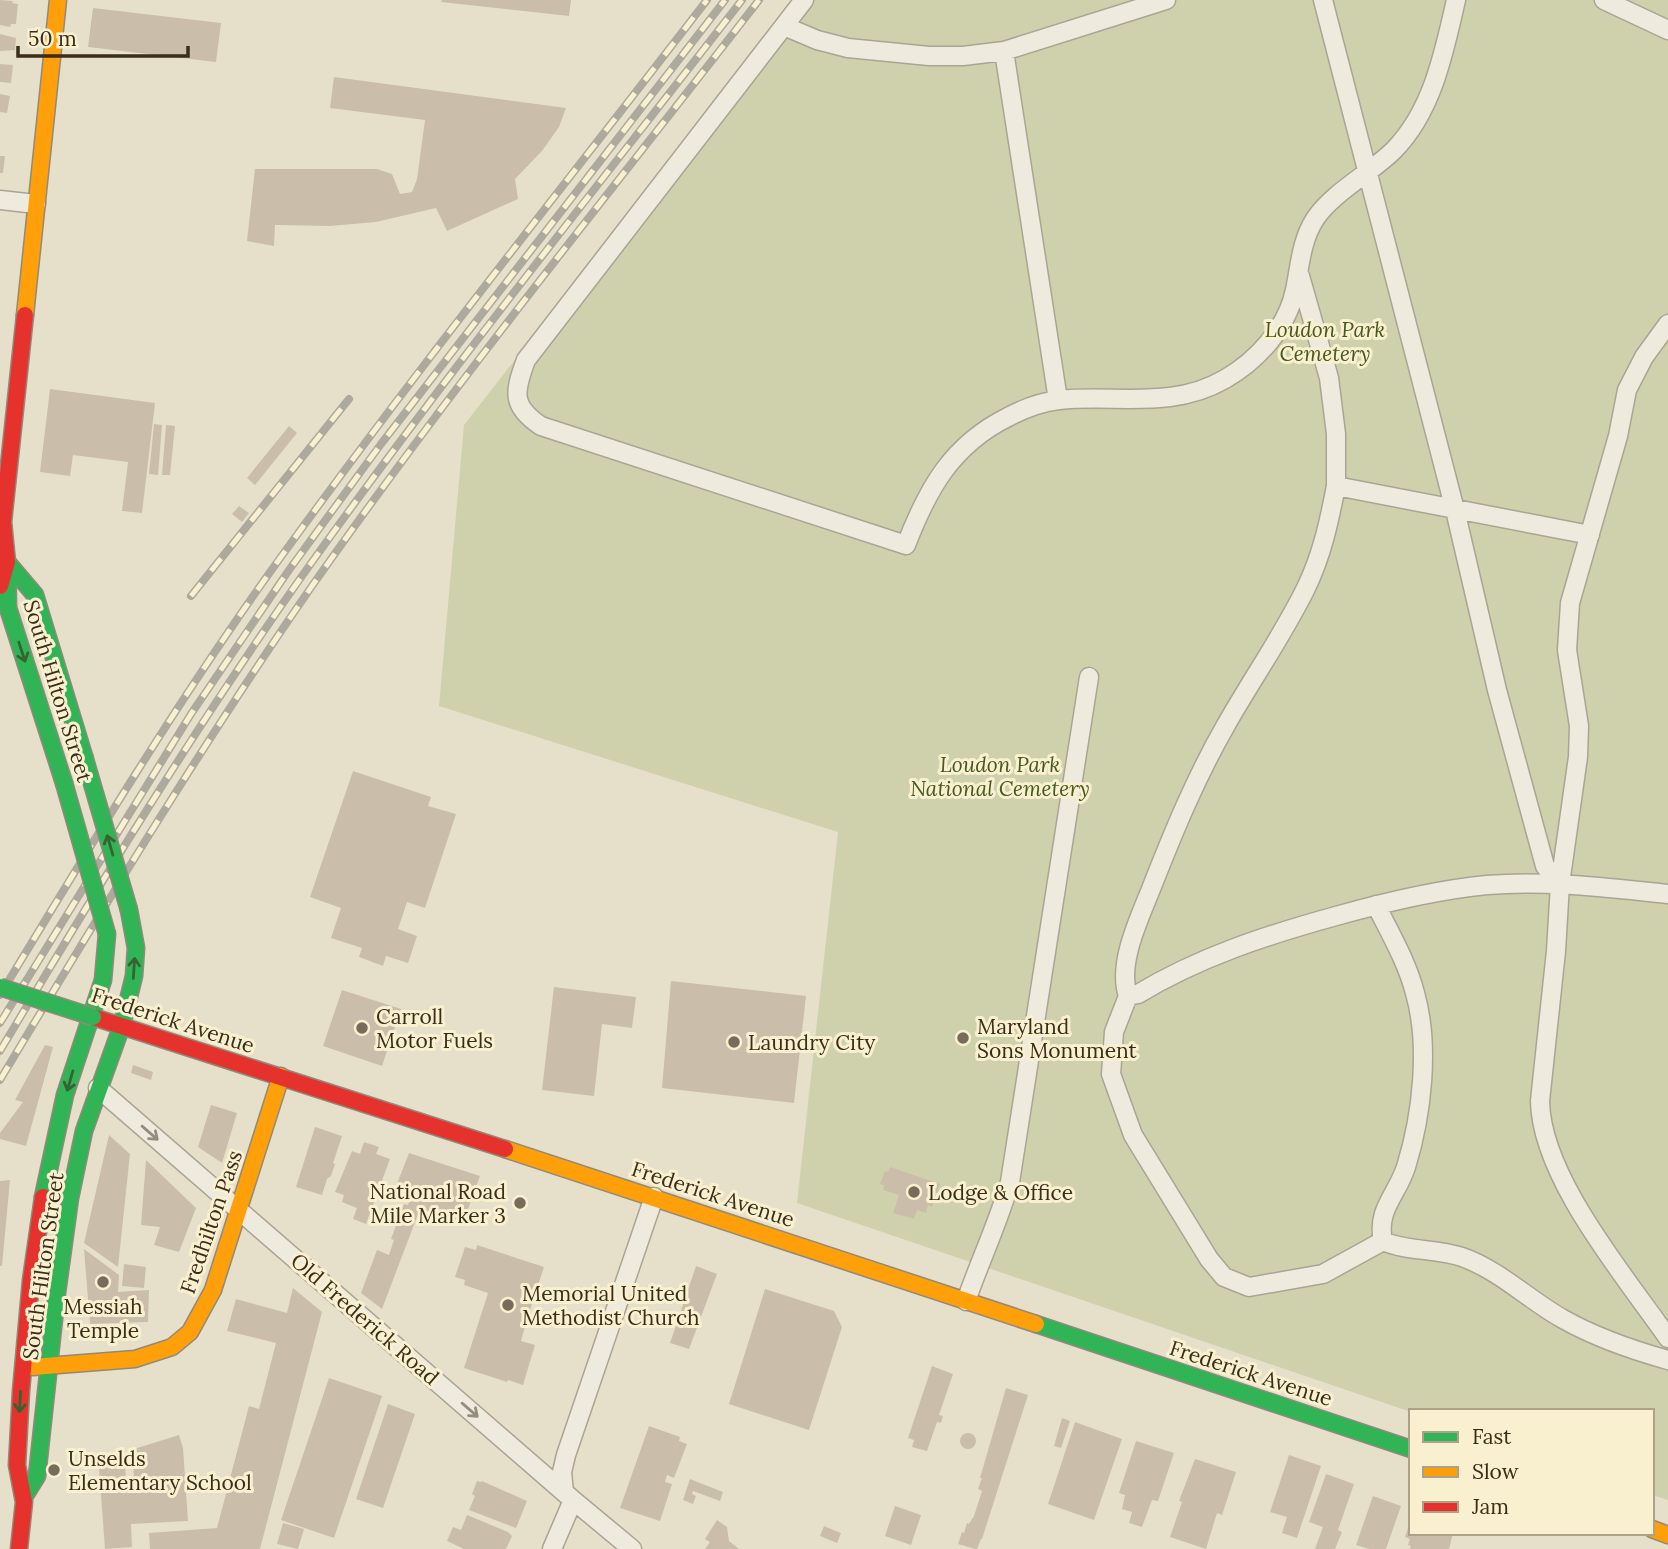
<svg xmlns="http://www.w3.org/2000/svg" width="1668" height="1549" font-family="Lora,serif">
  <rect width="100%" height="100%" fill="#e6e0cb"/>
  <path fill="#cfd1ac" d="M 796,0 L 1668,0 L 1668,1500 L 1652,1495 L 1652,1411 L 1411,1412 L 797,1203 L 838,832 L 439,706 L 464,425 Z"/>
  <path fill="#cabeab" d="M 0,0 L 13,1 L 12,3 L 18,4 L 16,24 L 11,24 L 10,27 L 0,25 Z
    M 442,0 L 571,0 L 569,16 L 441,2 Z
    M 93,8 L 221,23 L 216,62 L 88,47 Z
    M 0,34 L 16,38 L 15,50 L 0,51 Z
    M 0,64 L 13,65 L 11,83 L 0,82 Z
    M 334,77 L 566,108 L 559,127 L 542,151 L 515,179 L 518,199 L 447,231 L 436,208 L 376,222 L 330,226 L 275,225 L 274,246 L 247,241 L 255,169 L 377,169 L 392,174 L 400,194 L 412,192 L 417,179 L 425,120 L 330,108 Z
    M 0,94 L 10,96 L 7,113 L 0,112 Z
    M 0,156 L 5,156 L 3,173 L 0,173 Z
    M 50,389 L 155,403 L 142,513 L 122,511 L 128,462 L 73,455 L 70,476 L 40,472 Z
    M 154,424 L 162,425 L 158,475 L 149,474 Z
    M 166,425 L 175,426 L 170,475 L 162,475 Z
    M 289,426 L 297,433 L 255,485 L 247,478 Z
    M 239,506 L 249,513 L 242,522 L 232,514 Z
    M 353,771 L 431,797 L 428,806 L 456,814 L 425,908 L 407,902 L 398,929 L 417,936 L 408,963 L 386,956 L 383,966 L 359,957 L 362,948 L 331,938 L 341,908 L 310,897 Z
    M 671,981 L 806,996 L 794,1103 L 662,1088 Z
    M 554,987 L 636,997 L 632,1028 L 602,1024 L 594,1096 L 542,1090 Z
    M 342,990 L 401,1009 L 382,1066 L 323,1046 Z
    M 45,1045 L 53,1047 L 26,1146 L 0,1139 L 0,1133 L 23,1102 L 15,1100 Z
    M 133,1065 L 153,1072 L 151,1080 L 131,1073 Z
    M 211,1105 L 237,1113 L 222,1163 L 198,1147 Z
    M 315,1127 L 342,1136 L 333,1163 L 335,1164 L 331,1176 L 327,1179 L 322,1195 L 296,1187 Z
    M 109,1135 L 130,1154 L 118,1267 L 84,1243 Z
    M 364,1142 L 379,1147 L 376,1154 L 390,1159 L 366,1224 L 353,1219 L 357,1208 L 342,1202 L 344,1195 L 335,1192 L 352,1151 L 360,1154 Z
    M 409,1153 L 480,1176 L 463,1223 L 420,1209 L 382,1309 L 361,1293 L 377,1250 L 389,1255 L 394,1240 L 391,1239 L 404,1204 L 408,1205 L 410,1199 L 393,1194 Z
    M 146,1160 L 196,1208 L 179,1252 L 154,1245 L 160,1227 L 141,1225 Z
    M 890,1167 L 940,1184 L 932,1207 L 928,1205 L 926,1213 L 917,1210 L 914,1219 L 893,1213 L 899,1195 L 883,1190 L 884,1185 L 880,1184 L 885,1171 L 888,1172 Z
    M 10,1180 L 2,1266 L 0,1266 L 0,1181 Z
    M 477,1245 L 544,1267 L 528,1316 L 530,1317 L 529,1323 L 526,1323 L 521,1341 L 535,1345 L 523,1385 L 508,1380 L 507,1382 L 464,1368 L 488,1293 L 464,1285 L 465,1280 L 455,1277 L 465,1247 L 476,1250 Z
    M 84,1249 L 119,1275 L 118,1292 L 149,1290 L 148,1322 L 90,1324 Z
    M 124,1264 L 146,1267 L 144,1288 L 122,1286 Z
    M 696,1266 L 717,1274 L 689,1349 L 670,1343 Z
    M 293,1288 L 322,1312 L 260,1549 L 150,1549 L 149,1533 L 217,1528 L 249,1406 L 259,1409 L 276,1343 L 227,1331 L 236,1299 L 287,1313 Z
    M 765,1289 L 834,1311 L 842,1327 L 809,1430 L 729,1404 Z
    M 932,1366 L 953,1374 L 939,1415 L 943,1416 L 941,1423 L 937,1422 L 927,1451 L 912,1447 L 914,1440 L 908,1438 Z
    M 329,1378 L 382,1396 L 334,1538 L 281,1520 Z
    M 1006,1388 L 1028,1395 L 982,1539 L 981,1539 L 977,1549 L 975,1549 L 958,1544 L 962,1532 L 964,1533 L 967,1523 L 969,1524 L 974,1516 L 982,1491 L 978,1489 L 982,1478 L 980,1478 Z
    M 388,1404 L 415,1414 L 383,1508 L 356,1499 Z
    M 1062,1418 L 1070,1421 L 1061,1448 L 1054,1446 Z
    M 1075,1422 L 1122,1439 L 1094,1520 L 1048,1504 Z
    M 649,1426 L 680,1437 L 679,1441 L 687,1444 L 674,1478 L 667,1475 L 665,1482 L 672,1484 L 660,1521 L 620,1508 Z
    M960 1441a8 8 0 1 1 16 0a8 8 0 1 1-16 0Z
    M 179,1435 L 183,1448 L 188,1521 L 131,1524 L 132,1547 L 105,1549 L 98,1455 L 124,1453 L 126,1479 L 134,1478 L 133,1462 L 138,1462 L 134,1449 Z
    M 1136,1441 L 1174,1453 L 1158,1501 L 1152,1500 L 1142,1527 L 1129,1523 L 1132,1512 L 1122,1509 L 1125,1495 L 1119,1493 Z
    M 1289,1455 L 1321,1466 L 1297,1538 L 1282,1533 L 1287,1517 L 1270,1512 Z
    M 1195,1459 L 1236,1472 L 1222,1515 L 1217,1513 L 1206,1549 L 1170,1537 L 1182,1502 L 1179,1501 Z
    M 1326,1474 L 1354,1484 L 1338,1530 L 1342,1532 L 1335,1549 L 1315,1549 L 1323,1527 L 1309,1522 Z
    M 690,1479 L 723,1492 L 720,1501 L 693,1491 L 692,1494 L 696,1496 L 693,1504 L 683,1500 Z
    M 477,1481 L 481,1482 L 482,1481 L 527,1501 L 516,1528 L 469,1510 L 475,1496 L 472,1494 Z
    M 1373,1496 L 1401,1506 L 1386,1549 L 1369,1549 L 1356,1545 Z
    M 895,1506 L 921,1515 L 911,1545 L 885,1536 Z
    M 467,1515 L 508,1532 L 512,1536 L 506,1549 L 464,1549 L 447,1541 L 453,1527 L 461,1530 Z
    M 717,1520 L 727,1527 L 729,1541 L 739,1549 L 705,1549 L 710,1542 L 705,1539 Z
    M 1410,1522 L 1411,1533 L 1453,1533 L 1449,1549 L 1410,1549 L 1411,1546 L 1408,1545 L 1410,1539 L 1405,1537 Z
    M 283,1523 L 304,1529 L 298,1549 L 277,1544 Z
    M 824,1526 L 841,1533 L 837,1543 L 820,1536 Z"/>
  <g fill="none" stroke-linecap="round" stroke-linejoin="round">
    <g stroke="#aba494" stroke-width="21">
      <path id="street" d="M 804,0 L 526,360 C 514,392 511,406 541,426 L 906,545 C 928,488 952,445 1008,417 C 1023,409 1042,402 1059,400 C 1116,394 1172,410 1225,379 C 1257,361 1287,328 1295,290 C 1300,266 1301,241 1315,219 C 1333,192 1371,173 1394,150 C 1433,110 1444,52 1456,0
        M 1323,0 L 1455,510 L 1497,690 L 1545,866 L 1560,884
        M 1604,0 L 1668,30
        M 784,26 L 817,40 L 848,48 L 929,56 L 963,56 L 1004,51 L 1166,0
        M 1004,51 L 1058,400
        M 0,200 L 36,204
        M 1300,276 L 1329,378 L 1336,434 L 1336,486
        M 1668,324 L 1644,357 L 1627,390 L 1618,436 L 1570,603 L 1567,650 L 1579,726 L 1578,757 L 1560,884 L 1556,951 L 1540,1101 C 1541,1177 1625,1276 1668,1338
        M 1590,535 L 1336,486 C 1329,522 1322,555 1306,588 C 1283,635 1252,679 1226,725 C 1196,777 1173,833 1151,889 C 1139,919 1117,964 1128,996 L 1138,994 C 1199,957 1267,935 1336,916 C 1386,902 1435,890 1487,885 C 1548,880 1608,888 1668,894
        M 1376,905 C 1390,933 1407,962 1415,993 C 1430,1046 1422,1115 1406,1167 C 1397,1195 1376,1210 1383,1241 C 1408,1252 1436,1248 1462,1257 C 1499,1270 1529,1300 1563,1319 C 1595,1337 1632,1350 1668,1360
        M 1128,996 L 1114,1032 L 1111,1074 L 1133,1135 L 1209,1259 L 1224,1277 L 1249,1287 L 1323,1274 L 1383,1241
        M 98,1088 L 573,1500 L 632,1549
        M 966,1301 C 980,1261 998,1223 1010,1182 L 1089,677
        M 564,1492 L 562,1472 L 566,1455 L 654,1197
        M 552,1549 L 573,1500"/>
    </g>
    <g stroke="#908a7b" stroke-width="19">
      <path id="fast" d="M 7,562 L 35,595 L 84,756
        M 7,564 L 8,608 L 64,783
        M 43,1197 L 65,1095 L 103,980 L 107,934
        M 1036,1324 L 1411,1449
        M 24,1497 L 37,1476 L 56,1300 L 70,1198 L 84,1131 L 122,1025 L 134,976 L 136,948 L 129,910"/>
    </g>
    <g stroke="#908a7b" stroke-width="19">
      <path id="slow" d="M 25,315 L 58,0
        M 505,1149 L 1036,1324
        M 33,1367 L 135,1359 L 172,1347 L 190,1332 L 213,1290 L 281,1076
        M 1652,1529 L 1668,1535"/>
    </g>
    <g stroke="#908a7b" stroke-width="19">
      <path id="jam" d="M 0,586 L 7,562 L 3,522 L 25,315
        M 93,1017 L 505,1149
        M 19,1549 L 24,1502 L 17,1465 L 21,1391 L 31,1280 L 43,1197"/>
    </g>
    <use href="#street" stroke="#eeeadd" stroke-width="18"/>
    <use href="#fast" stroke="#30b455" stroke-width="16"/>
    <use href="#slow" stroke="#ff9f0a" stroke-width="16"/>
    <use href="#jam" stroke="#e5322d" stroke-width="16"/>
    <g stroke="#ada99d" stroke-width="8">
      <path id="rail" d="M 191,596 L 349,399
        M 0,995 C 89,848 178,700 278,561 C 416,370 564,186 707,0
        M 0,1023 L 191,714 L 289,570 L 381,444 L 725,0
        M 0,1051 C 96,890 194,729 302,576 C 442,379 594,191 742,0
        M 0,1080 C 100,913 201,746 312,586 C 453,385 609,194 759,0"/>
    </g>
    <use href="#rail" stroke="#f9f0cf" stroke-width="5" stroke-dasharray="16" stroke-linecap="butt"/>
    <g stroke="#908a7b" stroke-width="19" stroke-linecap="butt">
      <path id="fast-bridge" d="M 84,756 L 129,910
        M 64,783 L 107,934
        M 0,987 L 93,1017"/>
    </g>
    <use href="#fast-bridge" stroke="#30b455" stroke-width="16"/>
  </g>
  <defs><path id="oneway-shaft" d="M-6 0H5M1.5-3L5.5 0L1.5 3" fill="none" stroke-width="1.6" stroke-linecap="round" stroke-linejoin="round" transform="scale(1.75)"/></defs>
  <g stroke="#376332">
    <use href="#oneway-shaft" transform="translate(22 652) rotate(72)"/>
    <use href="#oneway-shaft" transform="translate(110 845) rotate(-106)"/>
    <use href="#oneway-shaft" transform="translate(134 968) rotate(-86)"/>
    <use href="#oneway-shaft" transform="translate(70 1081) rotate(106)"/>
    <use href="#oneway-shaft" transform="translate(20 1402) rotate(93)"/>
  </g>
  <g stroke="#948c7c">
    <use href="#oneway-shaft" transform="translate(150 1133) rotate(41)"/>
    <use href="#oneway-shaft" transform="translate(470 1410) rotate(41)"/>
  </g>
  <g fill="#776c59" stroke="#f9f0cf" stroke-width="2.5">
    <circle cx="362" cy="1028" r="7"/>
    <circle cx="963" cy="1038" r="7"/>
    <circle cx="734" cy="1042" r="7"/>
    <circle cx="914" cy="1192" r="7"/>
    <circle cx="520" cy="1203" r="7"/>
    <circle cx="103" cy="1282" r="7"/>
    <circle cx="508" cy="1305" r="7"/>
    <circle cx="54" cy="1470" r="7"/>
  </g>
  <g text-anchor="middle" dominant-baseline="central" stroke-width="6" stroke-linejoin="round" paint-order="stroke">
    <g font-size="21" font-style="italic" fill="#475920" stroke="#f9f0cf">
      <text x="1325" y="329">Loudon Park<tspan x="1325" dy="24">Cemetery</tspan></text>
      <text x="1000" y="764">Loudon Park<tspan x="1000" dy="24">National Cemetery</tspan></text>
    </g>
    <g font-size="21" fill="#3b2d1b" stroke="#f9f0cf">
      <text transform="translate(58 691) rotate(73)">South Hilton Street</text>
      <text transform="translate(173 1020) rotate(18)">Frederick Avenue</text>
      <text transform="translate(713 1194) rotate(18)">Frederick Avenue</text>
      <text transform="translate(211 1222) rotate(-71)">Fredhilton Pass</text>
      <text transform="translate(43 1266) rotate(-82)">South Hilton Street</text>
      <text transform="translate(365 1319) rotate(41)">Old Frederick Road</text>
      <text transform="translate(1251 1373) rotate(18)">Frederick Avenue</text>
    </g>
    <g font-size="21" fill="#3b2d1b" stroke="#f9f0cf" text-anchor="start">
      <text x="376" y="1016">Carroll<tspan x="376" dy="24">Motor Fuels</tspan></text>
      <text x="977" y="1026">Maryland<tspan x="977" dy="24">Sons Monument</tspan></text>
      <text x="748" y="1042">Laundry City</text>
      <text x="506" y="1191" text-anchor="end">National Road<tspan x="506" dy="24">Mile Marker 3</tspan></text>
      <text x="928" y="1192">Lodge &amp; Office</text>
      <text x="522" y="1293">Memorial United<tspan x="522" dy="24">Methodist Church</tspan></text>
      <text x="103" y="1306" text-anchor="middle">Messiah<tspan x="103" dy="24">Temple</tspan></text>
      <text x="68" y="1458">Unselds<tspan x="68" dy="24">Elementary School</tspan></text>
    </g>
  </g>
  <rect x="1409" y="1409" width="245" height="126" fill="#f9f0cf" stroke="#ada287" stroke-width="2"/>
  <rect x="1423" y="1432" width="35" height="10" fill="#30b455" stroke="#ada287" stroke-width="2"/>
  <text x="1472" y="1444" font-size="21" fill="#3b2d1b">Fast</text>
  <rect x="1423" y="1467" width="35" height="10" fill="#ff9f0a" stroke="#ada287" stroke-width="2"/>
  <text x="1472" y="1479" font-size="21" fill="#3b2d1b">Slow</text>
  <rect x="1423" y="1502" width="35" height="10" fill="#e5322d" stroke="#ada287" stroke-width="2"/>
  <text x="1472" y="1514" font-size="21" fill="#3b2d1b">Jam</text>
  <path d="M18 46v10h170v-10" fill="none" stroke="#3b2d1b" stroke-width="3.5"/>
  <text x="28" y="46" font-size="21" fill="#3b2d1b" stroke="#f9f0cf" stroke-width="5" paint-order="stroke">50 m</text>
</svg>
